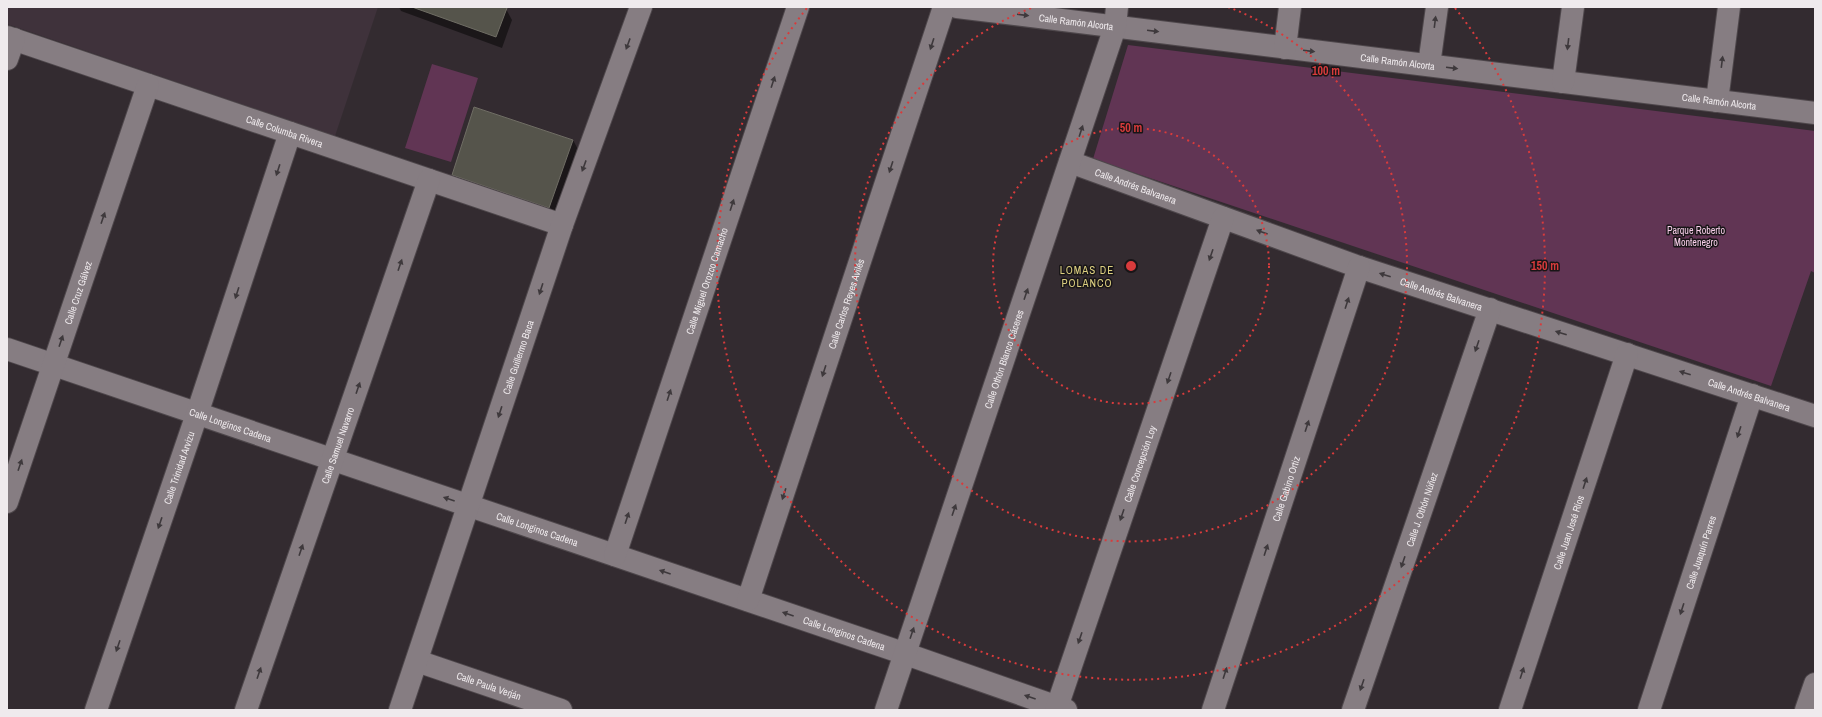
<svg xmlns="http://www.w3.org/2000/svg" width="1822" height="717" font-family="'Archivo Narrow',sans-serif">
  <rect width="100%" height="100%" fill="#332b30"/>
  <path fill="#3f323b" d="M 7,7 L 378,7 L 335,136 L 7,24 Z"/>
  <path fill="#613554" d="M 1128,45 L 1815,131 L 1815,273 L 1811,271 L 1771,386 L 1093,159 Z
    M 432,64 L 478,78 L 451,162 L 405,148 Z"/>
  <path fill="#0007" d="M 399,7 L 501,7 L 506,9 L 512,20 L 502,48 L 401,11 Z
    M 573,140 L 581,155 L 557,222 L 462,190 L 454,175 Z"/>
  <path fill="#55544b" stroke="#6f6d64" d="M 412,7 L 504,7 L 507,8 L 496,37 Z
    M 474,107 L 573,140 L 549,208 L 452,175 Z"/>
  <g fill="none" stroke-linecap="round" stroke-linejoin="round">
    <g stroke="#4e474b" stroke-width="24">
      <g id="minor">
        <path id="s1" d="M 957,7 L 1815,113"/>
        <path id="s2" d="M 7,37 L 562,225"/>
        <path d="M 1285,48 L 1290,7"/>
        <path d="M 7,59 L 14,39"/>
        <path d="M 1429,65 L 1437,7"/>
        <path d="M 1563,82 L 1573,7"/>
        <path d="M 1717,101 L 1729,7"/>
        <path id="s3" d="M 1070,162 L 1359,267 L 1815,416"/>
        <path id="s4" d="M 7,349 L 906,654 L 1066,710"/>
        <path id="s5" d="M 7,502 L 148,85"/>
        <path id="s6" d="M 615,555 L 798,7"/>
        <path id="s7" d="M 748,600 L 944,7"/>
        <path id="s8" d="M 417,661 L 561,710"/>
        <path id="s9" d="M 96,710 L 197,414 L 290,133"/>
        <path id="s10" d="M 246,710 L 429,180"/>
        <path id="s11" d="M 400,710 L 562,225 L 641,7"/>
        <path id="s12" d="M 886,710 L 1115,27 L 1117,7"/>
        <path id="s13" d="M 1056,710 L 1223,218"/>
        <path id="s14" d="M 1213,710 L 1359,267"/>
        <path id="s15" d="M 1353,710 L 1490,309"/>
        <path id="s16" d="M 1510,710 L 1627,354"/>
        <path id="s17" d="M 1649,710 L 1752,395"/>
        <path d="M 1806,710 L 1815,684"/>
      </g>
    </g>
    <use href="#minor" stroke="#867d82" stroke-width="22"/>
  </g>
  <defs><path id="oneway-solid" d="M-6-.8H1V-3.2L6.5 0L1 3.2V.8H-6Z"/></defs>
  <g fill="#3e393c">
    <use href="#oneway-solid" transform="translate(1023 15) rotate(7)"/>
    <use href="#oneway-solid" transform="translate(1435 22) rotate(-83)"/>
    <use href="#oneway-solid" transform="translate(1153 31) rotate(7)"/>
    <use href="#oneway-solid" transform="translate(628 44) rotate(110)"/>
    <use href="#oneway-solid" transform="translate(932 44) rotate(108)"/>
    <use href="#oneway-solid" transform="translate(1568 44) rotate(97)"/>
    <use href="#oneway-solid" transform="translate(1309 51) rotate(7)"/>
    <use href="#oneway-solid" transform="translate(1722 62) rotate(-83)"/>
    <use href="#oneway-solid" transform="translate(1452 68) rotate(7)"/>
    <use href="#oneway-solid" transform="translate(773 82) rotate(-72)"/>
    <use href="#oneway-solid" transform="translate(1081 131) rotate(-72)"/>
    <use href="#oneway-solid" transform="translate(584 166) rotate(110)"/>
    <use href="#oneway-solid" transform="translate(891 167) rotate(108)"/>
    <use href="#oneway-solid" transform="translate(278 170) rotate(108)"/>
    <use href="#oneway-solid" transform="translate(732 205) rotate(-72)"/>
    <use href="#oneway-solid" transform="translate(103 218) rotate(-71)"/>
    <use href="#oneway-solid" transform="translate(1262 232) rotate(-160)"/>
    <use href="#oneway-solid" transform="translate(1211 255) rotate(109)"/>
    <use href="#oneway-solid" transform="translate(400 265) rotate(-71)"/>
    <use href="#oneway-solid" transform="translate(1385 275) rotate(-162)"/>
    <use href="#oneway-solid" transform="translate(541 289) rotate(108)"/>
    <use href="#oneway-solid" transform="translate(237 293) rotate(108)"/>
    <use href="#oneway-solid" transform="translate(1026 294) rotate(-71)"/>
    <use href="#oneway-solid" transform="translate(1347 303) rotate(-72)"/>
    <use href="#oneway-solid" transform="translate(1561 333) rotate(-162)"/>
    <use href="#oneway-solid" transform="translate(61 341) rotate(-71)"/>
    <use href="#oneway-solid" transform="translate(1477 346) rotate(109)"/>
    <use href="#oneway-solid" transform="translate(824 371) rotate(108)"/>
    <use href="#oneway-solid" transform="translate(1685 373) rotate(-162)"/>
    <use href="#oneway-solid" transform="translate(1169 378) rotate(109)"/>
    <use href="#oneway-solid" transform="translate(358 388) rotate(-71)"/>
    <use href="#oneway-solid" transform="translate(669 395) rotate(-72)"/>
    <use href="#oneway-solid" transform="translate(500 412) rotate(108)"/>
    <use href="#oneway-solid" transform="translate(1307 426) rotate(-72)"/>
    <use href="#oneway-solid" transform="translate(1739 432) rotate(108)"/>
    <use href="#oneway-solid" transform="translate(20 465) rotate(-71)"/>
    <use href="#oneway-solid" transform="translate(1585 483) rotate(-72)"/>
    <use href="#oneway-solid" transform="translate(784 494) rotate(108)"/>
    <use href="#oneway-solid" transform="translate(449 499) rotate(-161)"/>
    <use href="#oneway-solid" transform="translate(954 510) rotate(-71)"/>
    <use href="#oneway-solid" transform="translate(1122 515) rotate(109)"/>
    <use href="#oneway-solid" transform="translate(627 518) rotate(-72)"/>
    <use href="#oneway-solid" transform="translate(160 523) rotate(109)"/>
    <use href="#oneway-solid" transform="translate(301 550) rotate(-71)"/>
    <use href="#oneway-solid" transform="translate(1266 550) rotate(-72)"/>
    <use href="#oneway-solid" transform="translate(1403 562) rotate(109)"/>
    <use href="#oneway-solid" transform="translate(665 572) rotate(-161)"/>
    <use href="#oneway-solid" transform="translate(1682 609) rotate(108)"/>
    <use href="#oneway-solid" transform="translate(788 614) rotate(-161)"/>
    <use href="#oneway-solid" transform="translate(912 633) rotate(-71)"/>
    <use href="#oneway-solid" transform="translate(1080 638) rotate(109)"/>
    <use href="#oneway-solid" transform="translate(118 646) rotate(109)"/>
    <use href="#oneway-solid" transform="translate(259 673) rotate(-71)"/>
    <use href="#oneway-solid" transform="translate(1225 673) rotate(-72)"/>
    <use href="#oneway-solid" transform="translate(1522 673) rotate(-72)"/>
    <use href="#oneway-solid" transform="translate(1362 685) rotate(109)"/>
    <use href="#oneway-solid" transform="translate(1030 697) rotate(-161)"/>
  </g>
  <g fill="none" stroke="#d83b3c" stroke-width="2" stroke-dasharray="2 4">
    <circle cx="1131" cy="266" r="138"/>
    <path d="M1228 7A276 276 0 1 1 1034 7"/>
    <path d="M1455 8A414 414 0 1 1 807 8"/>
  </g>
  <g text-anchor="middle" dominant-baseline="central" stroke-width="3" stroke-linejoin="round" paint-order="stroke">
    <g font-size="10" fill="#efeaed" stroke="#181517">
      <text stroke="none"><textPath href="#s1" startOffset="120">Calle Ramón Alcorta</textPath></text>
      <text stroke="none"><textPath href="#s1" startOffset="444">Calle Ramón Alcorta</textPath></text>
      <text stroke="none"><textPath href="#s1" startOffset="768">Calle Ramón Alcorta</textPath></text>
      <text stroke="none"><textPath href="#s2" startOffset="293">Calle Columba Rivera</textPath></text>
      <text stroke="none"><textPath href="#s3" startOffset="70">Calle Andrés Balvanera</textPath></text>
      <text stroke="none"><textPath href="#s6" startOffset="289">Calle Miguel Orozco Camacho</textPath></text>
      <text stroke="none"><textPath href="#s5" startOffset="221">Calle Cruz Gálvez</textPath></text>
      <text stroke="none"><textPath href="#s3" startOffset="394">Calle Andrés Balvanera</textPath></text>
      <text stroke="none"><textPath href="#s7" startOffset="312">Calle Carlos Reyes Avilés</textPath></text>
      <text stroke="none"><textPath href="#s11" startOffset="372">Calle Guillermo Baca</textPath></text>
      <text stroke="none"><textPath href="#s12" startOffset="370">Calle Othón Blanco Cáceres</textPath></text>
      <text stroke="none"><textPath href="#s3" startOffset="718">Calle Andrés Balvanera</textPath></text>
      <text stroke="none"><textPath href="#s4" startOffset="236">Calle Longinos Cadena</textPath></text>
      <text stroke="none"><textPath href="#s10" startOffset="280">Calle Samuel Navarro</textPath></text>
      <text stroke="none"><textPath href="#s13" startOffset="260">Calle Concepción Loy</textPath></text>
      <text stroke="none"><textPath href="#s9" startOffset="256">Calle Trinidad Arvizu</textPath></text>
      <text stroke="none"><textPath href="#s14" startOffset="233">Calle Gabino Ortiz</textPath></text>
      <text stroke="none"><textPath href="#s15" startOffset="212">Calle J. Othón Núñez</textPath></text>
      <text stroke="none"><textPath href="#s4" startOffset="560">Calle Longinos Cadena</textPath></text>
      <text stroke="none"><textPath href="#s16" startOffset="187">Calle Juan José Ríos</textPath></text>
      <text stroke="none"><textPath href="#s17" startOffset="166">Calle Juaquín Parres</textPath></text>
      <text stroke="none"><textPath href="#s4" startOffset="884">Calle Longinos Cadena</textPath></text>
      <text stroke="none"><textPath href="#s8" startOffset="76">Calle Paula Verján</textPath></text>
    </g>
    <g font-size="10" fill="#f7cee9" stroke="#181517">
      <text x="1696" y="230">Parque Roberto<tspan x="1696" dy="12">Montenegro</tspan></text>
    </g>
    <g font-size="11" letter-spacing="1" fill="#dccf80" stroke="#181517">
      <text x="1087" y="270">LOMAS DE<tspan x="1087" dy="13">POLANCO</tspan></text>
    </g>
  </g>
  <circle cx="1131" cy="266" r="6" fill="#d83b3c" stroke="#181517" stroke-width="2"/>
  <g font-size="12" text-anchor="middle" font-weight="bold" fill="#d83b3c" stroke="#181517" stroke-width="3" stroke-linejoin="round" paint-order="stroke">
    <text x="1326" y="75">100 m</text>
    <text x="1131" y="132">50 m</text>
    <text x="1545" y="270">150 m</text>
  </g>
  <rect width="1822" height="717" fill="none" stroke="#efeaed" stroke-width="16"/>
</svg>
